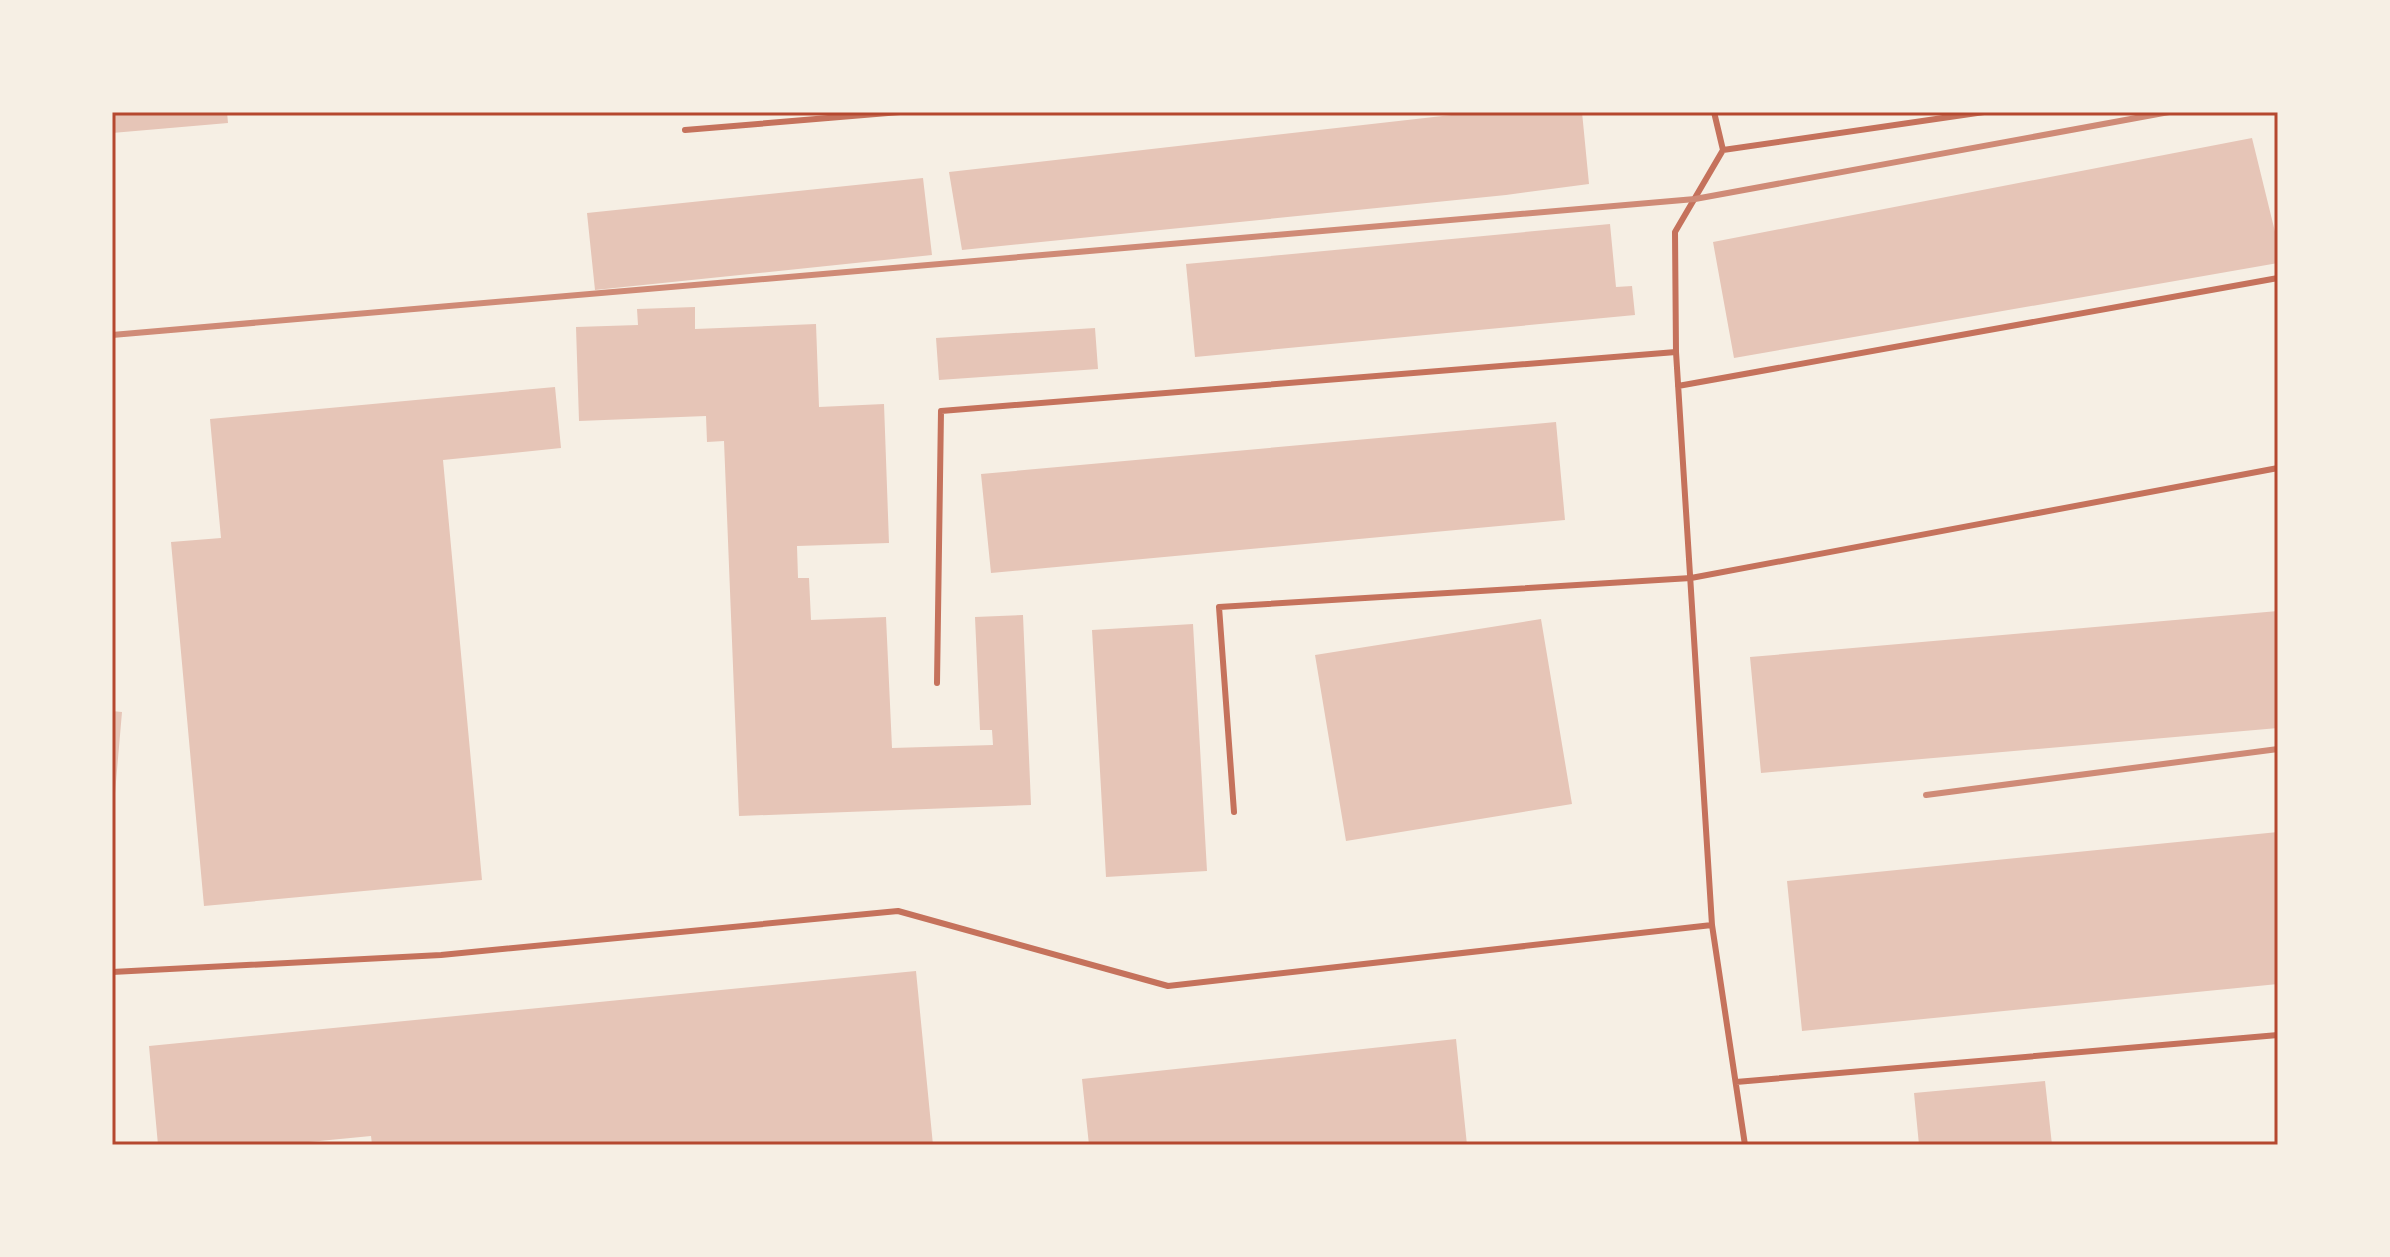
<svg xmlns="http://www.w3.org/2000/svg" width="2390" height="1257" font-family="'Exo 2',sans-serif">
  <rect width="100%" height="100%" fill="#f6efe4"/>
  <path fill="#e6c5b7" d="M 112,112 L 227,112 L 228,123 L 112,133 Z
    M 1478,112 L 1582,112 L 1589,184 L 1506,195 L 962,250 L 949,172 Z
    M 2252,138 L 2278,244 L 2278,263 L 1734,358 L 1713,242 Z
    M 923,178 L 932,255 L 595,290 L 587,213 Z
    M 1610,224 L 1616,287 L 1632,286 L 1635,315 L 1195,357 L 1186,264 Z
    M 695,307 L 695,329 L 816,324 L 819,407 L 884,404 L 889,543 L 797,546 L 798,578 L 809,578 L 811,620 L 886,617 L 892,748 L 993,745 L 992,730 L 980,730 L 975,617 L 1023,615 L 1031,805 L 739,816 L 724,441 L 707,442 L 706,416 L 579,421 L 576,327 L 638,325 L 637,309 Z
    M 1095,328 L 1098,369 L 939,380 L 936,338 Z
    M 555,387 L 561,448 L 443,460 L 482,880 L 204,906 L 171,542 L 221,538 L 210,419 Z
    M 1556,422 L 1565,520 L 991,573 L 981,474 Z
    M 2278,611 L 2278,728 L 1761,773 L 1750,657 Z
    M 1541,619 L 1572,804 L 1346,841 L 1315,655 Z
    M 1193,624 L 1207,871 L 1106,877 L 1092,630 Z
    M 112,711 L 122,712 L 114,805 L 112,805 Z
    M 2278,832 L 2278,984 L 1802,1031 L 1787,881 Z
    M 916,971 L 933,1145 L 372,1145 L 371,1136 L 278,1145 L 158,1145 L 149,1046 Z
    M 1456,1039 L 1467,1145 L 1089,1145 L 1082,1079 Z
    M 2045,1081 L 2052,1145 L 1919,1145 L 1914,1093 Z"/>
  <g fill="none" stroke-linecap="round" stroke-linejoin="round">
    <path stroke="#c5725c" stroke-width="6" d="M 1714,112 L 1723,150 L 1675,232 L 1676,352 L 1712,925 L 1745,1145
      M 685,130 L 900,112
      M 1723,150 L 1984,112
      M 1678,386 L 2278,278
      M 937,683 L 941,411 L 1676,352
      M 1234,812 L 1219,607 L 1691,578 L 2278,468
      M 112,972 L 441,955 L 898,911 L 1168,986 L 1712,925
      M 1736,1082 L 2278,1035"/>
    <path stroke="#cf8b77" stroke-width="6" d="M 112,335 L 1695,199 L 2169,112
      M 1926,795 L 2278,749"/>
  </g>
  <rect width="2390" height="1257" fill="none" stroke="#f6efe4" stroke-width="228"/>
  <rect x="114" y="114" width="2162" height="1029" fill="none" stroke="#b5482f" stroke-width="3"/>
</svg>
